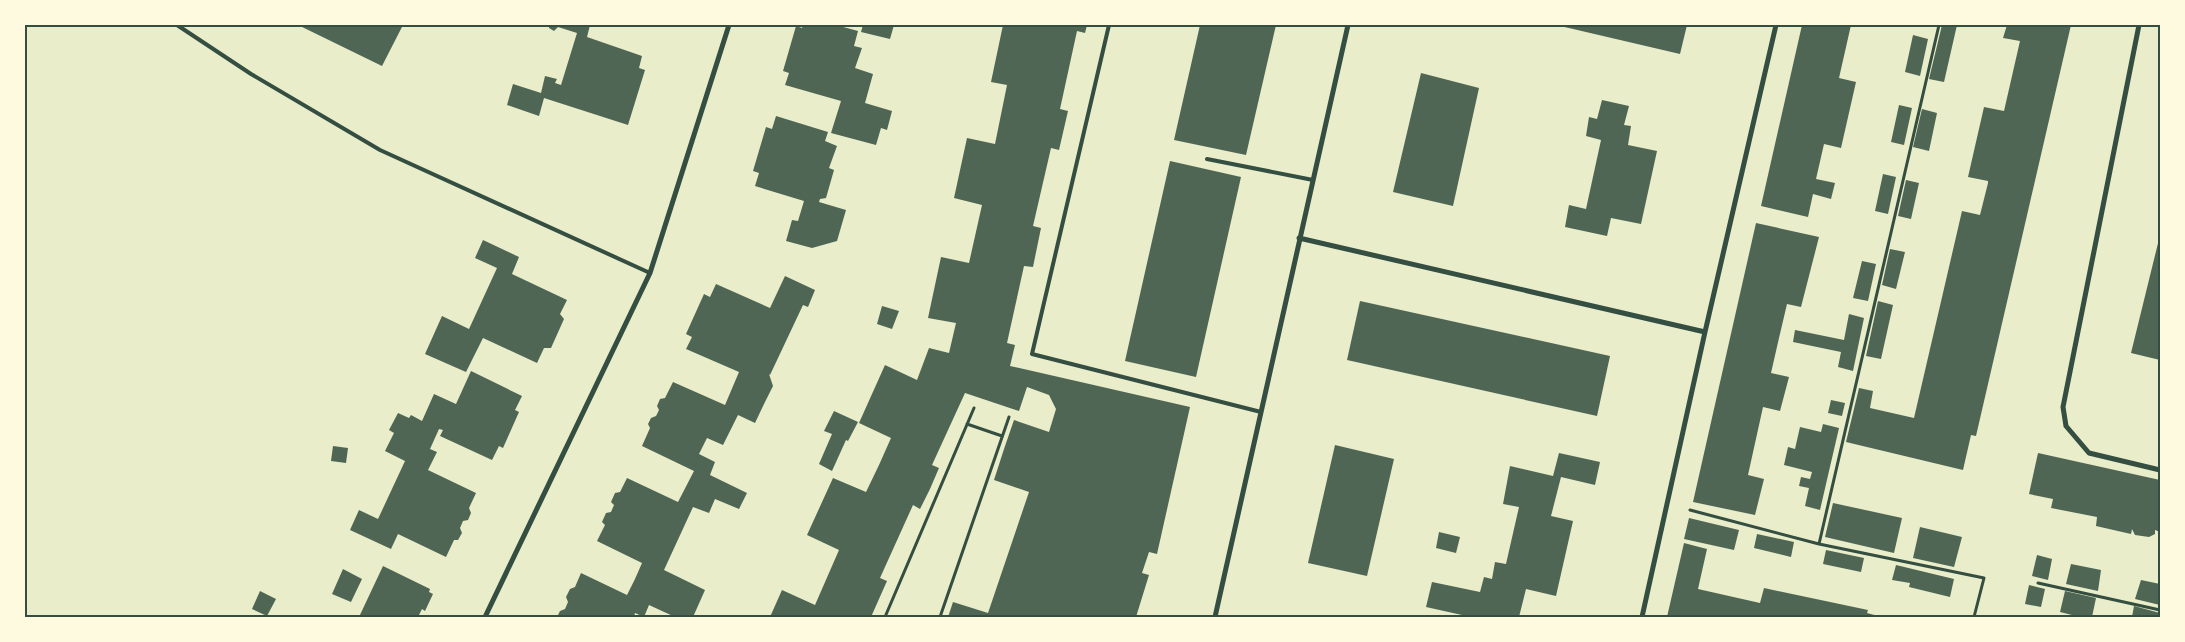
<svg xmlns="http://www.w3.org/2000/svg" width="2185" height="642" font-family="'Fira Sans Condensed',sans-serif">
  <rect width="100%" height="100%" fill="#e9edc9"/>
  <path fill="#4f6655" d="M 298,25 L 403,25 L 382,66 Z
    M 549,25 L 590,25 L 587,37 L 642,56 L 639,68 L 645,70 L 628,125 L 544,98 L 539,116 L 507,105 L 513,84 L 541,93 L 545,76 L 557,79 L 555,83 L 561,85 L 577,33 L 558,27 L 554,31 L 549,28 Z
    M 803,25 L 836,25 L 858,31 L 854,46 L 862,48 L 855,68 L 873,74 L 865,103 L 892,111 L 887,130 L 881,128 L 876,145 L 831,133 L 841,101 L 785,85 L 789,73 L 783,71 L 796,26 L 802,28 Z
    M 863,25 L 894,25 L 890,39 L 861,32 Z
    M 1003,25 L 1087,25 L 1085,33 L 1077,31 L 1060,109 L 1068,111 L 1059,150 L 1051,148 L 1033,226 L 1041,228 L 1033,267 L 1024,266 L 1007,343 L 1015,345 L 1010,366 L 1190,407 L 1157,554 L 1149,552 L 1142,573 L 1149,575 L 1136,617 L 948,617 L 953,602 L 988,613 L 1029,492 L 994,480 L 1004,449 L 1014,420 L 1049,432 L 1056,409 L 1049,395 L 1027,387 L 1019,411 L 965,393 L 932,465 L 939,468 L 930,489 L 920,509 L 913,505 L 880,578 L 887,581 L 871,617 L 770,617 L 782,590 L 815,605 L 839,550 L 807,535 L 833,478 L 866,492 L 879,465 L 891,438 L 859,423 L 885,365 L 917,380 L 929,348 L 949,353 L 956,323 L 928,318 L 941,257 L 969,263 L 982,205 L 954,198 L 967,138 L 995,144 L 1007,85 L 991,82 Z
    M 1200,25 L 1276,25 L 1246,155 L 1174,140 Z
    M 1556,25 L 1687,25 L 1680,54 Z
    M 1802,25 L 1851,25 L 1839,78 L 1856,82 L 1841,148 L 1824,144 L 1816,179 L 1835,183 L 1831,199 L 1813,194 L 1808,217 L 1761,206 Z
    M 1942,25 L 1957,25 L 1944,82 L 1929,79 Z
    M 2007,25 L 2071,25 L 1976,436 L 1971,435 L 1963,470 L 1846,442 L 1859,388 L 1873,391 L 1870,408 L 1914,418 L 1962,211 L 1980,215 L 1988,183 L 1988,181 L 1968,177 L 1984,107 L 2004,111 L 2020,41 L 2003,38 Z
    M 1913,35 L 1928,39 L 1920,76 L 1905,72 Z
    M 1421,73 L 1479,88 L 1453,206 L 1393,192 Z
    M 1602,100 L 1629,106 L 1624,125 L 1631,126 L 1628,145 L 1657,151 L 1641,224 L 1611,218 L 1607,236 L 1565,227 L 1569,205 L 1586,209 L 1601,140 L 1586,136 L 1589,117 L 1597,119 Z
    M 1899,105 L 1912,108 L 1904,145 L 1891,142 Z
    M 1922,109 L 1937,113 L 1929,151 L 1913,147 Z
    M 776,116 L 828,132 L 825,141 L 837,146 L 829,168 L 834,170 L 826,198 L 820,199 L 819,202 L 846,210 L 837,241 L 812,248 L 786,241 L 792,220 L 798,221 L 804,201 L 755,186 L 759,173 L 753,171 L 766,127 L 772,129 Z
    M 1170,161 L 1241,177 L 1196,377 L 1125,361 Z
    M 1883,174 L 1896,177 L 1888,214 L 1875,211 Z
    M 1906,180 L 1919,183 L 1911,219 L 1898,216 Z
    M 1756,223 L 1819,237 L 1801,307 L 1787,304 L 1779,338 L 1771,373 L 1789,377 L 1780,411 L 1763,407 L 1748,475 L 1764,479 L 1755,515 L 1693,502 Z
    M 2160,235 L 2160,360 L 2131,353 Z
    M 483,240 L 519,257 L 512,274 L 567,300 L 560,314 L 564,319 L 551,348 L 544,348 L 537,363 L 483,338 L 466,372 L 425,354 L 442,316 L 469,329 L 497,268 L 475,258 Z
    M 1890,249 L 1905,252 L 1896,289 L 1882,285 Z
    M 1862,261 L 1876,264 L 1868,301 L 1853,298 Z
    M 785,276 L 815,290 L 808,307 L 803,305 L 770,375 L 769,374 L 773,386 L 764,404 L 755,423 L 738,415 L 723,445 L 707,438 L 699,454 L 715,462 L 710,475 L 747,493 L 739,509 L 715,499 L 709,513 L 693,507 L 664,570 L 705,590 L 693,617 L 675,617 L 649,605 L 644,617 L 635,613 L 634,617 L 557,617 L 560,611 L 565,609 L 568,602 L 566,597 L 570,589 L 575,587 L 581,573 L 627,595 L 635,579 L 642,563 L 597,541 L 605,525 L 602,522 L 606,513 L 611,512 L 614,505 L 611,502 L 615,493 L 620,492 L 627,478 L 678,502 L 694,471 L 642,446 L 650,428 L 648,424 L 651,418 L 656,416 L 659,410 L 657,406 L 660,399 L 665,398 L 673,382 L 725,405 L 739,372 L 686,349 L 692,337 L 686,334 L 704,294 L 710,297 L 716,284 L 770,308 Z
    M 1360,301 L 1610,356 L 1597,416 L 1347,360 Z
    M 1878,301 L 1893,305 L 1881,359 L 1866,356 Z
    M 882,306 L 899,311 L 892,329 L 877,324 Z
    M 1849,314 L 1864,318 L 1853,371 L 1838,367 L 1841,352 L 1793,342 L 1795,330 L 1844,340 Z
    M 471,371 L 522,396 L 515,410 L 519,412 L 503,448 L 499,446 L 492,460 L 440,436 L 443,430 L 439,429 L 430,449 L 437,452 L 428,470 L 476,493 L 469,508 L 471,513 L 468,520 L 463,521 L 460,528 L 462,533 L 458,540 L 454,540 L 446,557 L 398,534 L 391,549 L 350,530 L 359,510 L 378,519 L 405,461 L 385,451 L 394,433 L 389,430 L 398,413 L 409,418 L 411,415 L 422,421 L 434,394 L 456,404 Z
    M 1831,400 L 1845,403 L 1842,416 L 1828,413 Z
    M 834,411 L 858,422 L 848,441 L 846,440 L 832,471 L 819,464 L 832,434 L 824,431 Z
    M 1823,424 L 1839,428 L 1820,510 L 1805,506 L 1809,488 L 1799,486 L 1801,477 L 1810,479 L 1812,472 L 1784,465 L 1788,447 L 1795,449 L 1800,427 L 1821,432 Z
    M 1335,445 L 1394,459 L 1367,576 L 1308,563 Z
    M 333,446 L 348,448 L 346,463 L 331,461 Z
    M 1559,453 L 1600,462 L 1595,485 L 1561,477 L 1551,516 L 1573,521 L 1556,596 L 1526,589 L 1519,617 L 1471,617 L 1426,607 L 1432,582 L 1480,592 L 1484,577 L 1492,579 L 1495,562 L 1506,564 L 1519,507 L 1503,504 L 1510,466 L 1553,476 Z
    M 2038,453 L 2160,480 L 2160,532 L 2155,530 L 2155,534 L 2149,537 L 2135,535 L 2132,529 L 2131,534 L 2096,526 L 2097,517 L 2051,508 L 2053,499 L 2029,494 Z
    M 1833,503 L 1902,518 L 1894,553 L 1825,537 Z
    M 1689,518 L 1739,530 L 1734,550 L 1684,539 Z
    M 1920,527 L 1962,537 L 1954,567 L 1913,558 Z
    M 1439,532 L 1460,537 L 1456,553 L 1436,548 Z
    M 1757,534 L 1794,542 L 1791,557 L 1754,548 Z
    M 1684,543 L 1707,549 L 1698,589 L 1760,603 L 1764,588 L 1868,610 L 1867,613 L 1882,617 L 1667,617 Z
    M 1826,550 L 1864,558 L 1861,572 L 1823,564 Z
    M 2037,555 L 2052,559 L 2048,580 L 2032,576 Z
    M 2071,564 L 2101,570 L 2098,591 L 2066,584 Z
    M 1896,565 L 1954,579 L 1950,597 L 1909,587 L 1910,583 L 1892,580 Z
    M 383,566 L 430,589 L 429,592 L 433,594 L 425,611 L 422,609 L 418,617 L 359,617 Z
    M 343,569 L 362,579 L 351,602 L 332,594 Z
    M 2141,580 L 2160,584 L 2160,605 L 2135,599 Z
    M 2029,585 L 2045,589 L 2041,607 L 2025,604 Z
    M 260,591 L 276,599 L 267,616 L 252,609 Z
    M 2065,591 L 2096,598 L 2092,617 L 2080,617 L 2060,612 Z
    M 2134,606 L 2160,613 L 2160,617 L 2132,617 Z"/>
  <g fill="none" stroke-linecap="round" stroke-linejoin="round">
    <path stroke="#344e41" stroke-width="3" d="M 967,424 L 1002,436
      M 1690,510 L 1819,544 L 1984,578 L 1974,617
      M 1819,544 L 1939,25
      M 2038,583 L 2160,610
      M 885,617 L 974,408
      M 940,617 L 1009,417"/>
    <path stroke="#344e41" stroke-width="4" d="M 177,25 L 251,74 L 380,150 L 650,273
      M 1109,25 L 1032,354 L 1261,412
      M 1207,159 L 1313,180"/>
    <path stroke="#344e41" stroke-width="5" d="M 2139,25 L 2063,407 L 2066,426 L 2089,453 L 2160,470
      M 1299,238 L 1705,332
      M 485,617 L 650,273 L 729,25
      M 1215,617 L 1348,25
      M 1642,617 L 1705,332 L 1776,25"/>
  </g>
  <rect width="2185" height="642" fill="none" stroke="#fefae0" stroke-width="52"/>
  <rect x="26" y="26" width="2133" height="590" fill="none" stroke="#344e41" stroke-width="2"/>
</svg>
